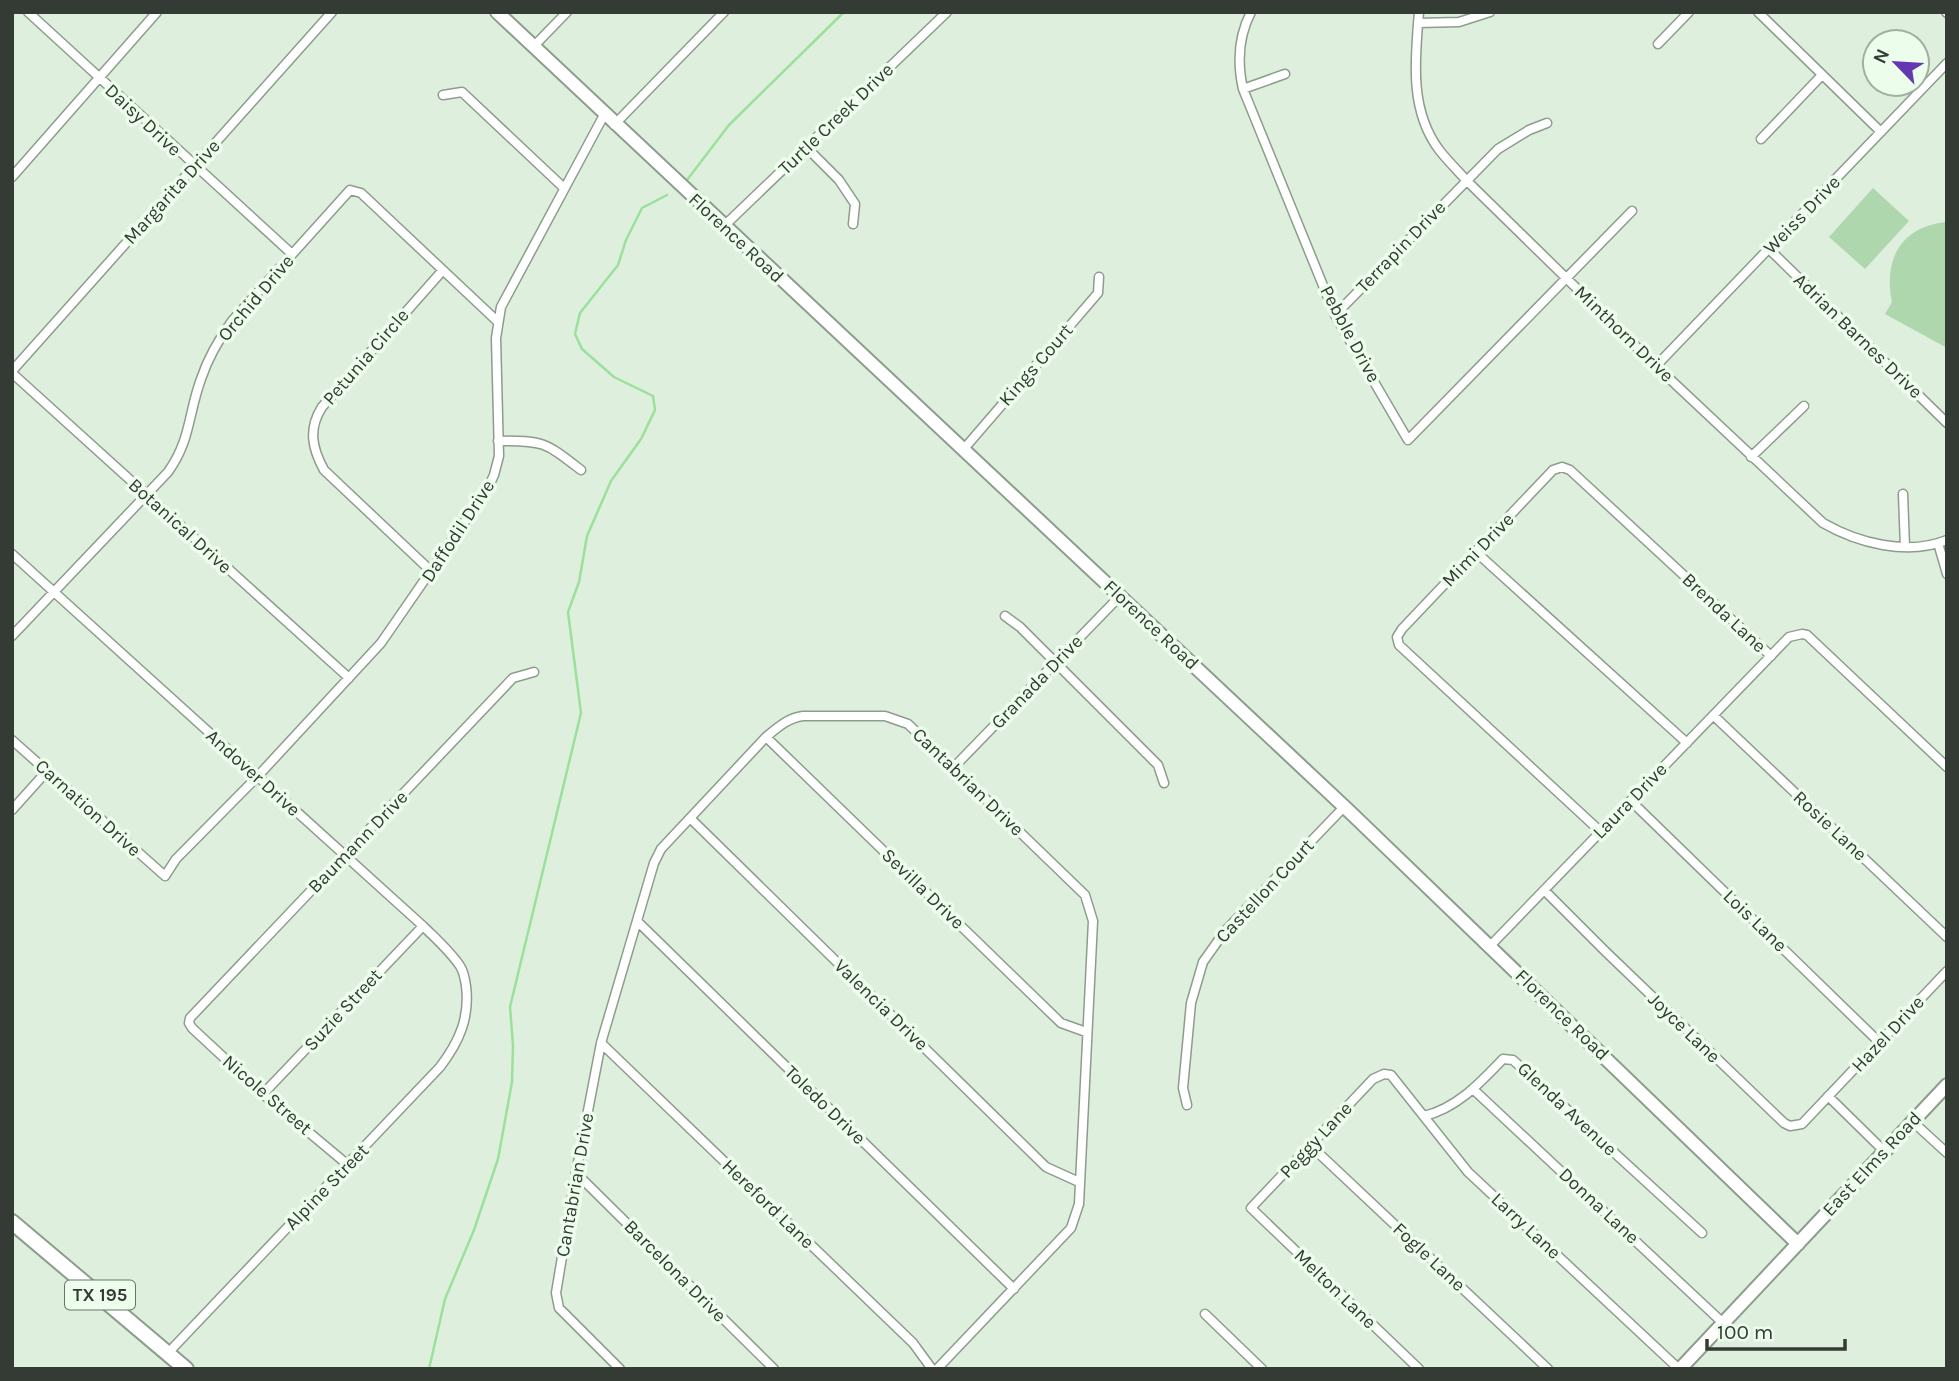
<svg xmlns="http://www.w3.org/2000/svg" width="1959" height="1381" font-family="Karla,sans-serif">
  <rect width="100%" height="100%" fill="#dfefde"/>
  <path fill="#afd7ae" d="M 1873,188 L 1909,221 L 1865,269 L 1829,237 Z
    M 1947,222 L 1947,348 L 1885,314 L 1892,302 C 1883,260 1901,226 1947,222 Z"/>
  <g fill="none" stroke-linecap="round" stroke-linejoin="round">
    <path stroke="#9be09b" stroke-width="2.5" d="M 687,180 L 729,125 L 844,12
      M 429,1369 L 445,1299 L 474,1230 L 498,1159 L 512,1082 L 513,1045 L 510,1007 L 581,713 L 568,612 L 579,582 L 587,536 L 611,481 L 641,439 L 655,410 L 653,396 L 614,377 L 582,349 L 575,334 L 580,313 L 618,265 L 626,240 L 642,208 L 667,195"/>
    <g stroke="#8d9d8d" stroke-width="11">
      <path id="street" d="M 28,12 L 292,254
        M 1251,12 C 1238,37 1237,62 1243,89 L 1335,315 L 1408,440 L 1632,211
        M 1419,12 C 1415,59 1409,111 1440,151 C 1448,161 1458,171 1466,180 L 1656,366 L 1823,523 C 1858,543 1907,556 1947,540
        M 1758,12 L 1881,132
        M 1946,12 L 1947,13
        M 1418,23 L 1459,22 L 1490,12
        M 1658,44 L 1689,12
        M 533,47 L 567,12
        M 1243,89 L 1285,74
        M 443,95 L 462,92 L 564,188
        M 614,125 L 724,12
        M 1761,139 L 1822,75
        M 807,148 L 839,180 L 855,204 L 853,224
        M 12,177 L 157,12
        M 724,226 L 947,12
        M 1769,249 L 1947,423
        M 1335,315 L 1498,149 L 1529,130 L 1547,123
        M 1656,366 L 1947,63
        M 12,371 L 332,12
        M 12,373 L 349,678
        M 498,441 C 544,440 546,443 581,470
        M 963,450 L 1098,293 L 1099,277
        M 1751,457 L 1804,406
        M 1903,494 L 1905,547
        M 1938,543 L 1947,574
        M 1477,553 L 1687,743
        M 12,554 L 423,926 C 435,938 450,951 460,966 C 464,972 465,979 466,986 C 470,1018 459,1042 440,1067 L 168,1353
        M 432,572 L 324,470 C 312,448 308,429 322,407 L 443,270
        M 1005,616 L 1020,627 L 1158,765 L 1164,783
        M 12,636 L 168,472 C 191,440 188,414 201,379 C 208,358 219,339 232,321 L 350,190 L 361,193 L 497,321
        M 1714,716 L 1947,937
        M 766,737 L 1061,1023 L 1086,1032
        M 12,740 L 165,876 L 176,859 L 257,777 L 381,643 L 488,488 L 494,475 L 499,456 L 496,338 L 501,307 L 604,115
        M 954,767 L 1120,596
        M 1631,801 L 1879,1042
        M 12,810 L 47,771
        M 690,818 L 1046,1167 L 1079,1182
        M 1601,832 L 1399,645 L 1397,637 L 1402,629 L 1553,470 L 1562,467 L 1570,470 L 1771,656
        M 1545,891 L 1606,952 L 1784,1123 L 1790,1126 L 1802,1124 L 1947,971
        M 637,921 L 1014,1289
        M 1490,946 L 1789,637 L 1802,634 L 1807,635 L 1947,767
        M 601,1043 L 913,1343 L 932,1369
        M 1474,1090 L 1723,1323
        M 263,1094 L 423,926
        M 1828,1096 L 1884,1151
        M 1187,1105 L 1183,1088 L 1191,1003 L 1203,962 L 1225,931 L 1344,807
        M 1424,1116 C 1457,1108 1480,1083 1503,1059 L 1513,1060 L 1702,1233
        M 1912,1121 L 1947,1153
        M 1311,1146 L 1548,1369
        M 348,1165 L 263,1094 L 192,1028 L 189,1023 L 190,1018 L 513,678 L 534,672
        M 576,1173 L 774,1369
        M 1205,1314 L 1262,1369
        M 620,1369 L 559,1308 L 556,1293 L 576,1173 L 601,1043 L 654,863 L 661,849 L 766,737 C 778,727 788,718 803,716 L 885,716 L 908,724 L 1085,895 L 1093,921 L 1079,1204 L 1071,1228 L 937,1369
        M 1419,1369 L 1251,1208 L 1373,1079 L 1384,1074 L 1391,1075 L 1468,1172 L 1679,1369"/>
    </g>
    <g stroke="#8d9d8d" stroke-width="16">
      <path id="secondary" d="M 497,12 L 1351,813 L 1798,1244
        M 1680,1369 L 1947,1085"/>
    </g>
    <g stroke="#8d9d8d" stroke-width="18">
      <path id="highway" d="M 12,1222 L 186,1369"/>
    </g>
    <use href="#street" stroke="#fff" stroke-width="8"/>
    <use href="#secondary" stroke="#fff" stroke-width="12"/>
    <use href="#highway" stroke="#fff" stroke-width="14"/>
  </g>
  <g text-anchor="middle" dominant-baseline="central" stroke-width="7" stroke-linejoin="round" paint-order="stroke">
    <rect fill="#ecfdeb" stroke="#6b746b" stroke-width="2" x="65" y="1280.5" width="70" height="29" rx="5"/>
    <g font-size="18" font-weight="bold" fill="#343a34">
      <text x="100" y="1295">TX 195</text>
    </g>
    <g font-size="19" fill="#343a34" stroke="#ecfdeb">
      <text transform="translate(836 119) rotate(-44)">Turtle Creek Drive</text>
      <text transform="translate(143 120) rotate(43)">Daisy Drive</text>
      <text transform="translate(172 192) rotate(-48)">Margarita Drive</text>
      <text transform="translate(1802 215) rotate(-46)">Weiss Drive</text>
      <text transform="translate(736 238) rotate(43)">Florence Road</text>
      <text transform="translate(1401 247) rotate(-46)">Terrapin Drive</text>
      <text transform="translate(256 298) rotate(-50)">Orchid Drive</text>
      <text transform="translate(1350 334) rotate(62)">Pebble Drive</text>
      <text transform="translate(1624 334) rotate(44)">Minthorn Drive</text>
      <text transform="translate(1858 336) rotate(44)">Adrian Barnes Drive</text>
      <text transform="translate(366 357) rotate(-49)">Petunia Circle</text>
      <text transform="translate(1036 365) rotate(-49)">Kings Court</text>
      <text transform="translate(180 526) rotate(42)">Botanical Drive</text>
      <text transform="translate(458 531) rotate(-57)">Daffodil Drive</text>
      <text transform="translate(1478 550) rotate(-46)">Mimi Drive</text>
      <text transform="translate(1724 613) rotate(43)">Brenda Lane</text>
      <text transform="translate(1151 625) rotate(43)">Florence Road</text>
      <text transform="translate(1037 682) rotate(-46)">Granada Drive</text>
      <text transform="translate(253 773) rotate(42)">Andover Drive</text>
      <text transform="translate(968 782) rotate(44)">Cantabrian Drive</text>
      <text transform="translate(1630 801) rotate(-46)">Laura Drive</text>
      <text transform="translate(88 808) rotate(42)">Carnation Drive</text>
      <text transform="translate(1830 826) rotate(43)">Rosie Lane</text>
      <text transform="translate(358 842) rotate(-46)">Baumann Drive</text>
      <text transform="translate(923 889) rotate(44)">Sevilla Drive</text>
      <text transform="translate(1265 891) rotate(-47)">Castellon Court</text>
      <text transform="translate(1755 921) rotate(44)">Lois Lane</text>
      <text transform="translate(881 1005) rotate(44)">Valencia Drive</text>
      <text transform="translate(343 1010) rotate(-47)">Suzie Street</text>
      <text transform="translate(1562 1015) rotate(44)">Florence Road</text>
      <text transform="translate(1684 1028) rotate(44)">Joyce Lane</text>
      <text transform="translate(1888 1034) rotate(-47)">Hazel Drive</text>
      <text transform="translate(267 1095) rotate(41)">Nicole Street</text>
      <text transform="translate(825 1105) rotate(44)">Toledo Drive</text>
      <text transform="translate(1567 1109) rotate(43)">Glenda Avenue</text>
      <text transform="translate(1316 1140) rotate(-47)">Peggy Lane</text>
      <text transform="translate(1872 1164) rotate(-47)">East Elms Road</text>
      <text transform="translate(575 1185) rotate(-80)">Cantabrian Drive</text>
      <text transform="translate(327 1187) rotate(-46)">Alpine Street</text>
      <text transform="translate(768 1204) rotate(44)">Hereford Lane</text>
      <text transform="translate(1599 1206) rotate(43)">Donna Lane</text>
      <text transform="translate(1526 1226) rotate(43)">Larry Lane</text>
      <text transform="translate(1429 1257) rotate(43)">Fogle Lane</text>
      <text transform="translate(675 1271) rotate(45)">Barcelona Drive</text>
      <text transform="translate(1335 1289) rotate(44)">Melton Lane</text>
    </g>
  </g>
  <rect width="1959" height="1381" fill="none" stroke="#343a34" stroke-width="28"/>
  <g transform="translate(1896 63) rotate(295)"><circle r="33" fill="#ecfdeb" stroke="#a2afa2" stroke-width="2"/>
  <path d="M0-5L12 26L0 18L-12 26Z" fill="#6338b0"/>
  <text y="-10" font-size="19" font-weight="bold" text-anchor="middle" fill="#343a34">N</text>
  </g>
  <path d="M1707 1339v10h138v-10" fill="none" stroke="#343a34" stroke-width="3.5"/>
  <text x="1717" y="1339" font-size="21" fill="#343a34" stroke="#ecfdeb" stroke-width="5" paint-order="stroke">100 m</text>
</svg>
